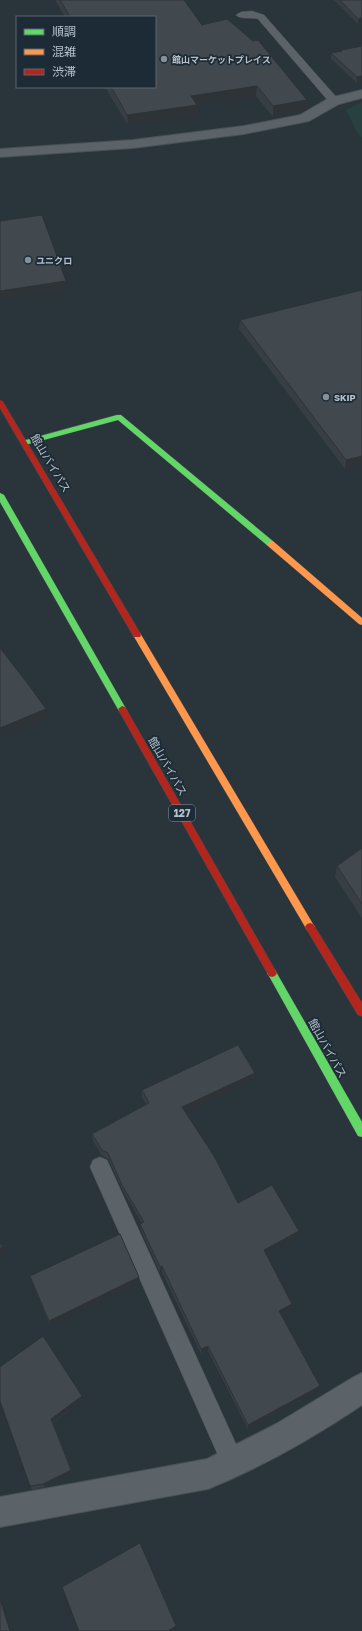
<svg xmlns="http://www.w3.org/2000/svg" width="362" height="1631" font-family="'Golos Text','Noto Sans JP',sans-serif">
  <rect width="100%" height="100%" fill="#2a343b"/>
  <path fill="#274040" d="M 362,102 L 362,138 L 357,132 L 346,110 Z"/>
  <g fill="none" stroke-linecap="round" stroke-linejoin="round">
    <g stroke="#495055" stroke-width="1">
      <path id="lane" d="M 252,11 L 264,15 L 338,99 L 339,101 L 338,103 L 330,103 L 258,19 C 251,17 241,20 236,15 L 241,12 Z
        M 100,1157 L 107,1160 L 241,1455 L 245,1463 L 241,1471 L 233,1475 L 225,1471 L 90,1167 L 93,1160 Z"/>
    </g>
    <g stroke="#495055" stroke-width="2">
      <path id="street" d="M 362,90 L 362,98 L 339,104 L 309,121 L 244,134 L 133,148 L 0,157 L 0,149 L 133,140 L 244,126 L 300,115 L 329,98 Z
        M 362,1373 L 362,1405 C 313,1438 262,1467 208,1489 L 0,1527 L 0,1497 L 207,1459 L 276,1424 L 352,1378 Z"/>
    </g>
    <g stroke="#495055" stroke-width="1">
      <path id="fast" d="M 117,415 L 121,415 L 274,542 L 274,546 L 268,546 L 118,420 L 25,445 L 21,443 L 22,441 Z
        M 0,493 L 4,495 L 125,707 L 126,709 L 125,711 L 119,711 L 0,502 Z
        M 272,969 L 275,970 L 362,1122 L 362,1137 L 358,1136 L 269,976 L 267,973 L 269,970 Z"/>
    </g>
    <g stroke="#495055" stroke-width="1">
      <path id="slow" d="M 271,541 L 274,542 L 362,618 L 362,625 L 359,624 L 268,546 L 267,544 Z
        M 137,632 L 140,633 L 313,924 L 315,927 L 313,930 L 310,931 L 307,930 L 133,635 Z"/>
    </g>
    <g stroke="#495055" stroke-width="1">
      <path id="jam" d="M 0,400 L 3,402 L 140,633 L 141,635 L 140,637 L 134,637 L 0,408 Z
        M 122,706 L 125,707 L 275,970 L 277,973 L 275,976 L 272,977 L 269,976 L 118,709 Z
        M 310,923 L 313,924 L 362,1003 L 362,1016 L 358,1015 L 307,930 L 305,927 L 307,924 Z"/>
    </g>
    <use href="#lane" fill="#5b6268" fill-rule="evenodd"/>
    <use href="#street" fill="#5b6268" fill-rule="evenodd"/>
    <use href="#fast" fill="#63d668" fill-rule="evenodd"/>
    <use href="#slow" fill="#ff974d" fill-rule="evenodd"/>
    <use href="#jam" fill="#b3261e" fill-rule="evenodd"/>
  </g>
  <path fill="#383f44" d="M 55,0 L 184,0 L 202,25 L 307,100 L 306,110 L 273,117 L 256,96 L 197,105 L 197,115 L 128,125 L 105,87 L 155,87 L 155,17 L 65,17 Z
    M 334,0 L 362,0 L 362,23 L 358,24 Z
    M 362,46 L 362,82 L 357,83 L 331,59 L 331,53 L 340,52 L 341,50 Z
    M 362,290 L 362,464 L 345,469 L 239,329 L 240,320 Z
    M 362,848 L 362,918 L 335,877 L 337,866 Z
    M 255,1073 L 254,1080 L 186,1112 L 238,1203 L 299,1231 L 297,1237 L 266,1254 L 291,1310 L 281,1315 L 320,1386 L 319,1391 L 248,1429 L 208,1351 L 201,1354 L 162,1272 L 160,1273 L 141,1230 L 140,1224 L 142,1223 L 123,1191 L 108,1159 L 102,1156 L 93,1141 L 92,1134 L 146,1104 L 142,1097 L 142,1090 Z
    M 30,1276 L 140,1283 L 50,1326 L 32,1282 Z
    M 82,1396 L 83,1400 L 53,1423 L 73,1473 L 45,1487 L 32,1490 L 0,1401 Z"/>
  <path fill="#2e3337" d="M 362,18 L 362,23 L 358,24 L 358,19 Z
    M 362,76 L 362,82 L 357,83 L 357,77 Z
    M 257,86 L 256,96 L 197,105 L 197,115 L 128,125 L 127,115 L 191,96 Z
    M 307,100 L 306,110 L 273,117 L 273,106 Z
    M 66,281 L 67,291 L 0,300 L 0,291 Z
    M 362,456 L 362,464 L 345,469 L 346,460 Z
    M 46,709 L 47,718 L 0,738 L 0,728 Z
    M 255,1073 L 254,1080 L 182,1114 L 182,1107 Z
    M 299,1231 L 297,1237 L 263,1256 L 264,1250 Z
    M 3,1247 L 5,1253 L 0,1257 L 0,1249 Z
    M 162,1266 L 162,1272 L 160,1273 L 160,1267 Z
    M 139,1277 L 140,1283 L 50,1326 L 49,1321 Z
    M 292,1304 L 291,1310 L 278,1316 L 279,1311 Z
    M 208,1346 L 208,1351 L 201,1354 L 201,1349 Z
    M 320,1386 L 319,1391 L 248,1429 L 248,1425 Z
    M 82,1396 L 83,1400 L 52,1423 L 51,1419 Z
    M 71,1470 L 73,1473 L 45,1487 L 43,1484 Z
    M 0,1592 L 1,1599 L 11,1631 L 10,1631 L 0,1599 Z
    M 176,1626 L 176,1629 L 172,1631 L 168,1631 Z"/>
  <path fill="#41494f" stroke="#2e3337" d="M 60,0 L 184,0 L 202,25 L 227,19 L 253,41 L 258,40 L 307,100 L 273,106 L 257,86 L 191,96 L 197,105 L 127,115 L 111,87 L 155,87 L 155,17 L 70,17 Z
    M 340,0 L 362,0 L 362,18 L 358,19 Z
    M 362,46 L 362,76 L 357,77 L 331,53 L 342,51 L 341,50 Z
    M 42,215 L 66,281 L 0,291 L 0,221 Z
    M 362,290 L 362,456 L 346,460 L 240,320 Z
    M 0,648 L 28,684 L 46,709 L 0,728 Z
    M 362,848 L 362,904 L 337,866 Z
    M 238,1045 L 255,1073 L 182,1107 L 214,1156 L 238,1203 L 272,1185 L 299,1231 L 264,1250 L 292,1304 L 279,1311 L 320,1386 L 248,1425 L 208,1346 L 201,1349 L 162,1266 L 160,1267 L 140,1224 L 144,1222 L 122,1185 L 108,1153 L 102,1150 L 92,1134 L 149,1103 L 142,1090 Z
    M 120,1234 L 139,1277 L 49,1321 L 30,1276 Z
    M 0,1242 L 3,1247 L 0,1249 Z
    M 43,1336 L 82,1396 L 51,1419 L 71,1470 L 43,1484 L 30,1486 L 0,1401 L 0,1367 Z
    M 140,1543 L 176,1626 L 168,1631 L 79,1631 L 62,1587 Z
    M 0,1599 L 10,1631 L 0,1631 Z"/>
  <g fill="#849099" stroke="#1d2b36" stroke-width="1.5">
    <circle cx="164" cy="59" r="4"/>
    <circle cx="28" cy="260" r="4"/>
    <circle cx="326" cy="397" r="4"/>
  </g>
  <g text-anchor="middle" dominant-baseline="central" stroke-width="3.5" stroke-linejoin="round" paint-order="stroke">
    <g font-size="9" font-weight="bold" fill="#b5c1cb" stroke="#1d2b36" text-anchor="start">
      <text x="172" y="59">館山マーケットプレイス</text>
      <text x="36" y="260">ユニクロ</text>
      <text x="334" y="397">SKIP</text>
    </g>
    <rect fill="#1d2b36" stroke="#87949e" stroke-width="1" x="169" y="805" width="26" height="16" rx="3"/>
    <g font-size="10" font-weight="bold" fill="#b5c1cb">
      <text x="182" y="813">127</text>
    </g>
    <g font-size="11" fill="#b5c1cb" stroke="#1d2b36">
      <text transform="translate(51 463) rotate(59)">館山バイパス</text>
      <text transform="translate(168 766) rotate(60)">館山バイパス</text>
      <text transform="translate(328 1048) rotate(61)">館山バイパス</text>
    </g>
  </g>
  <rect x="16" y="16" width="140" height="72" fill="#1d2b36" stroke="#5a6772"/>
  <rect x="24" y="29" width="20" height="6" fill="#63d668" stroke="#5a6772"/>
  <text x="52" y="36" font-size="12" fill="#b5c1cb">順調</text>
  <rect x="24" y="49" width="20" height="6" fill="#ff974d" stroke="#5a6772"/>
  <text x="52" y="56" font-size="12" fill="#b5c1cb">混雑</text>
  <rect x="24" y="69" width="20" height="6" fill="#b3261e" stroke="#5a6772"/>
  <text x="52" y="76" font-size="12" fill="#b5c1cb">渋滞</text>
</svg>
